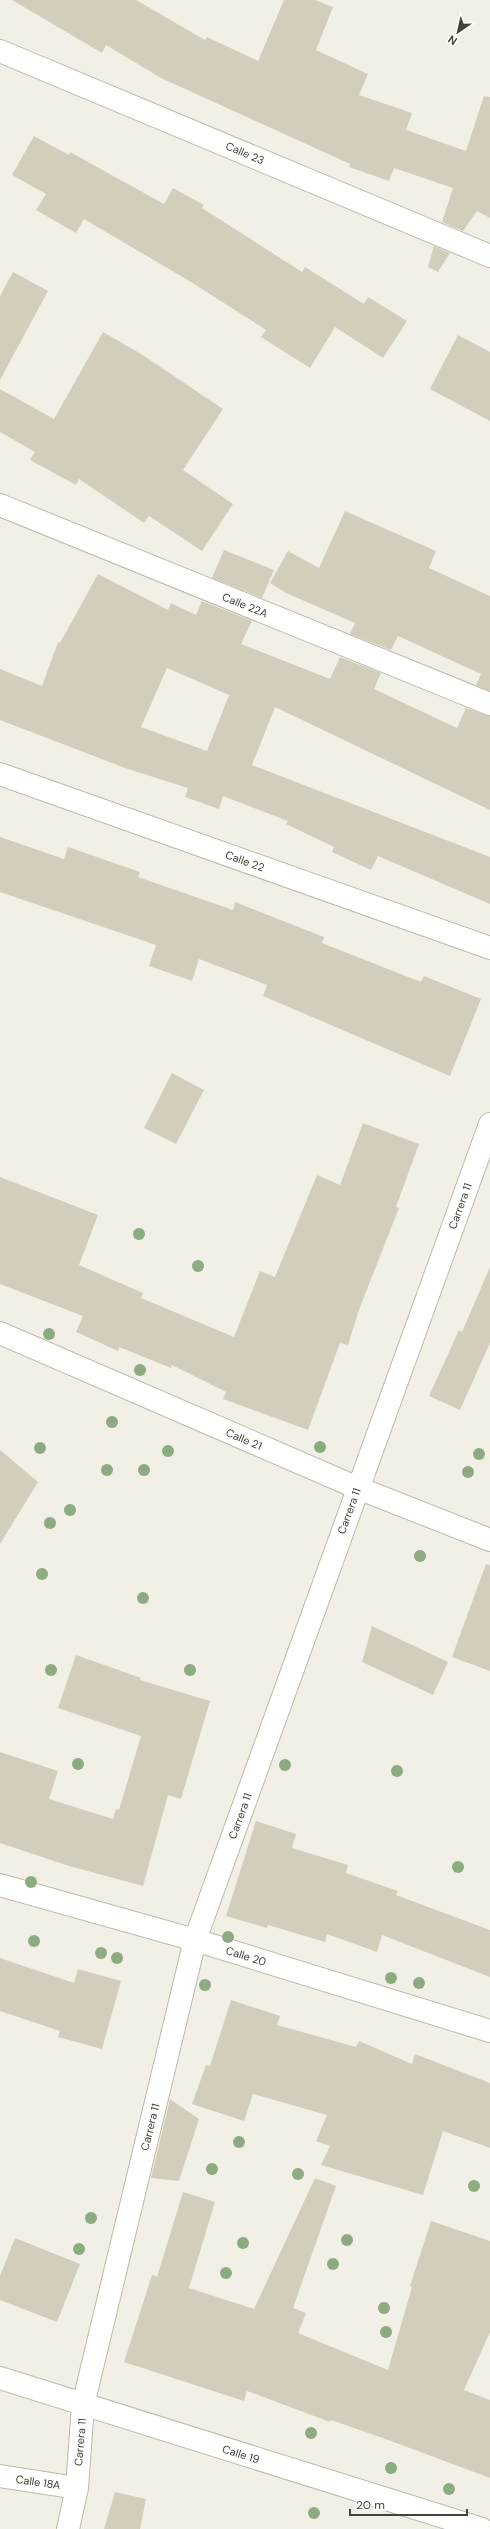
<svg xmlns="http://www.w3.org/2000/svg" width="490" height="2529" font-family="'DM Sans',sans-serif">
  <rect width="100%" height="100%" fill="#f2f0e6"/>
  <path fill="#d3cebc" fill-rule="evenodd" d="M 12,0 L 136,0 L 205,40 L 207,37 L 258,61 L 284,0 L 315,0 L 333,7 L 316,50 L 368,74 L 359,95 L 412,113 L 406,130 L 466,151 L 484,96 L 490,97 L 490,218 L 477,211 L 463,231 L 442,222 L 453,188 L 394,168 L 389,181 L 349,167 L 350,164 L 161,78 L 106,45 L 102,53 Z
    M 34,136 L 69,155 L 70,152 L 164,204 L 173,188 L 204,205 L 202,208 L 302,272 L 305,267 L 364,304 L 368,297 L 407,321 L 383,358 L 335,327 L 310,368 L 261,337 L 266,330 L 191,282 L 84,219 L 76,233 L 36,210 L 46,194 L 12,175 Z
    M 434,246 L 450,253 L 438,272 L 428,267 Z
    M 13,272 L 48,291 L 0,380 L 0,296 Z
    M 103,332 L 141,354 L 223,409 L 183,470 L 233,504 L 202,551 L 149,516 L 144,523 L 79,479 L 76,485 L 30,460 L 35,452 L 0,432 L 0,389 L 54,419 Z
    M 458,335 L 490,352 L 490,421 L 430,389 Z
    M 345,511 L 436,551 L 429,568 L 490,596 L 490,691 L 476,685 L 481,674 L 398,636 L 391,650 L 350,634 L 355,623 L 286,593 L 270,583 L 288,551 L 319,568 Z
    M 224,550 L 274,570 L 262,598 L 212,578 Z
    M 98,574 L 168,610 L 171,603 L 196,615 L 202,601 L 252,621 L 241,644 L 330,679 L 340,657 L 381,673 L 374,689 L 457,728 L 466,708 L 490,716 L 490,810 L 275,707 L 252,765 L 490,857 L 490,904 L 378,856 L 371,870 L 332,852 L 334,847 L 286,824 L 288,821 L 223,796 L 219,809 L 185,797 L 188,788 L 125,768 L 0,720 L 0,669 L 42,686 L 58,642 L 60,643 ZM 167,668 L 229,695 L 207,751 L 141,727 Z
    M 0,837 L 64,859 L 68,847 L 140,872 L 138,877 L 233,910 L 235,902 L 324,937 L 322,943 L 421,982 L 424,976 L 481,999 L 450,1076 L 263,996 L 267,985 L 199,959 L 192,981 L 149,966 L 156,945 L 0,892 Z
    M 172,1073 L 204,1090 L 176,1144 L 144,1128 Z
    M 363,1123 L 419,1144 L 396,1207 L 399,1208 L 360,1307 L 348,1345 L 340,1343 L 308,1430 L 223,1399 L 226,1392 L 172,1365 L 171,1368 L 119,1347 L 118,1351 L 76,1332 L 83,1316 L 0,1284 L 0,1177 L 98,1215 L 79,1265 L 143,1293 L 141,1298 L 234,1337 L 260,1271 L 275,1277 L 317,1175 L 340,1185 Z
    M 490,1267 L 490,1343 L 460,1410 L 429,1396 L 459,1330 L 462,1332 Z
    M 0,1450 L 38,1482 L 0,1544 Z
    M 486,1564 L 490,1565 L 490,1671 L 452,1657 Z
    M 372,1626 L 448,1662 L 433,1695 L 362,1662 Z
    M 76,1655 L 141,1678 L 140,1680 L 210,1701 L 181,1799 L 168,1795 L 143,1886 L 69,1866 L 0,1843 L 0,1752 L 58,1771 L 49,1799 L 113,1819 L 116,1809 L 119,1810 L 141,1736 L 58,1708 Z
    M 256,1821 L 296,1834 L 292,1848 L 348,1865 L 346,1873 L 398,1891 L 396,1895 L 490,1930 L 490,1977 L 382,1935 L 377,1952 L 327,1934 L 325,1942 L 268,1925 L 267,1928 L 226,1916 Z
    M 0,1958 L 74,1983 L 78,1969 L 121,1981 L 102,2049 L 58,2037 L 60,2031 L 0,2011 Z
    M 231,2000 L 280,2016 L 277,2025 L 356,2047 L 359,2041 L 412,2064 L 415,2054 L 490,2083 L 490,2148 L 443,2131 L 423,2195 L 321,2165 L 330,2146 L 316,2141 L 327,2115 L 253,2094 L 244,2121 L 192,2104 L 206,2065 L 210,2066 Z
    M 170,2099 L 199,2119 L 179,2181 L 151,2178 Z
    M 315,2178 L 336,2186 L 293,2308 L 306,2313 L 298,2333 L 388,2370 L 412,2287 L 410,2286 L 431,2221 L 490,2241 L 490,2332 L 464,2390 L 490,2400 L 490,2478 L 391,2441 L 331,2420 L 330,2422 L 247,2391 L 244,2401 L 124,2362 L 152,2275 L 157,2277 L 183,2192 L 215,2202 L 189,2288 L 254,2309 Z
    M 15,2238 L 80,2264 L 57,2322 L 0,2300 L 0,2276 Z
    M 115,2492 L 146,2499 L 140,2529 L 104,2529 Z"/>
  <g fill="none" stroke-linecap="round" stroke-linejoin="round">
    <g stroke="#bdbaa9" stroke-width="24">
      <path id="minor" d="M 0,51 L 490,256
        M 0,505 L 490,704
        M 0,774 L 490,948
        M 0,1333 L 358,1488 L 490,1540
        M 0,1885 L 195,1940 L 490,2031
        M 0,2378 L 482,2529
        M 0,2476 L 77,2488
        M 68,2529 L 77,2488 L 83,2405 L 195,1940 L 490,1124"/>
    </g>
    <use href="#minor" stroke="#fff" stroke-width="22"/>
  </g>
  <g fill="#8dab80">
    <circle cx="139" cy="1234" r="6"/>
    <circle cx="198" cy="1266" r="6"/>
    <circle cx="49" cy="1334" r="6"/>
    <circle cx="140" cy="1370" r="6"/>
    <circle cx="112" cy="1422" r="6"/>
    <circle cx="320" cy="1447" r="6"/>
    <circle cx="40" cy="1448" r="6"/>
    <circle cx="168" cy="1451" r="6"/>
    <circle cx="479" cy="1454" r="6"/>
    <circle cx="107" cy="1470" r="6"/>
    <circle cx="144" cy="1470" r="6"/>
    <circle cx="468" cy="1472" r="6"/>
    <circle cx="70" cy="1510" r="6"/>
    <circle cx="50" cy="1523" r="6"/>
    <circle cx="420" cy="1556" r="6"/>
    <circle cx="42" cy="1574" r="6"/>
    <circle cx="143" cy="1598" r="6"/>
    <circle cx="51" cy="1670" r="6"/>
    <circle cx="190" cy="1670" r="6"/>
    <circle cx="78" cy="1764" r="6"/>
    <circle cx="285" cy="1765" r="6"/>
    <circle cx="397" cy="1771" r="6"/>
    <circle cx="458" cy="1867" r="6"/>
    <circle cx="31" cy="1882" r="6"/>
    <circle cx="228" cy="1937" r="6"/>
    <circle cx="34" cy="1941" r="6"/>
    <circle cx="101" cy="1953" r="6"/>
    <circle cx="117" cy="1958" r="6"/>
    <circle cx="391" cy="1978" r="6"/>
    <circle cx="419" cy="1983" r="6"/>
    <circle cx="205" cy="1985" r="6"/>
    <circle cx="239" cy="2142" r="6"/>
    <circle cx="212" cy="2169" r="6"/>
    <circle cx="298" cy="2174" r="6"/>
    <circle cx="474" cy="2186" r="6"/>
    <circle cx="91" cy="2218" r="6"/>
    <circle cx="347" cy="2240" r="6"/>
    <circle cx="243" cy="2243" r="6"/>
    <circle cx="79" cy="2249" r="6"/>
    <circle cx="333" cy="2264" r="6"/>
    <circle cx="226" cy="2273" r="6"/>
    <circle cx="384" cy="2308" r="6"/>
    <circle cx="386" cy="2332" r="6"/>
    <circle cx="311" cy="2433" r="6"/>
    <circle cx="391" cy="2468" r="6"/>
    <circle cx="449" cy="2489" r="6"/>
    <circle cx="314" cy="2513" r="6"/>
  </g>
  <g text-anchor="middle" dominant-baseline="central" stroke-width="3.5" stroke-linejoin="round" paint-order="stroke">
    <g font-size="11" fill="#444136" stroke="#fff">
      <text transform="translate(245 153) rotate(23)">Calle 23</text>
      <text transform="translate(245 605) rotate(22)">Calle 22A</text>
      <text transform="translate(245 861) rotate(20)">Calle 22</text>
      <text transform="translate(460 1206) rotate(-70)">Carrera 11</text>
      <text transform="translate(244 1439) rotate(23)">Calle 21</text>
      <text transform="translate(349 1511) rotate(-70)">Carrera 11</text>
      <text transform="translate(240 1816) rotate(-70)">Carrera 11</text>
      <text transform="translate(246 1956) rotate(17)">Calle 20</text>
      <text transform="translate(150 2127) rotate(-76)">Carrera 11</text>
      <text transform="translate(80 2442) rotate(-85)">Carrera 11</text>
      <text transform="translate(241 2454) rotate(17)">Calle 19</text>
      <text transform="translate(38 2482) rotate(8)">Calle 18A</text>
    </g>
  </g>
  <g transform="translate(458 32) rotate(214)" stroke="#ffffff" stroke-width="3" paint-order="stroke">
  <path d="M0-3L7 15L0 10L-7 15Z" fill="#444136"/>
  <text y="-6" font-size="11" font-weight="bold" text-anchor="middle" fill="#444136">N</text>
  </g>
  <path d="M350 2509v6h117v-6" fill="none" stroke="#444136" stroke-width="2"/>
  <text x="356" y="2509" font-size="12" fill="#444136" stroke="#ffffff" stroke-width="3" paint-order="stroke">20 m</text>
</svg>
